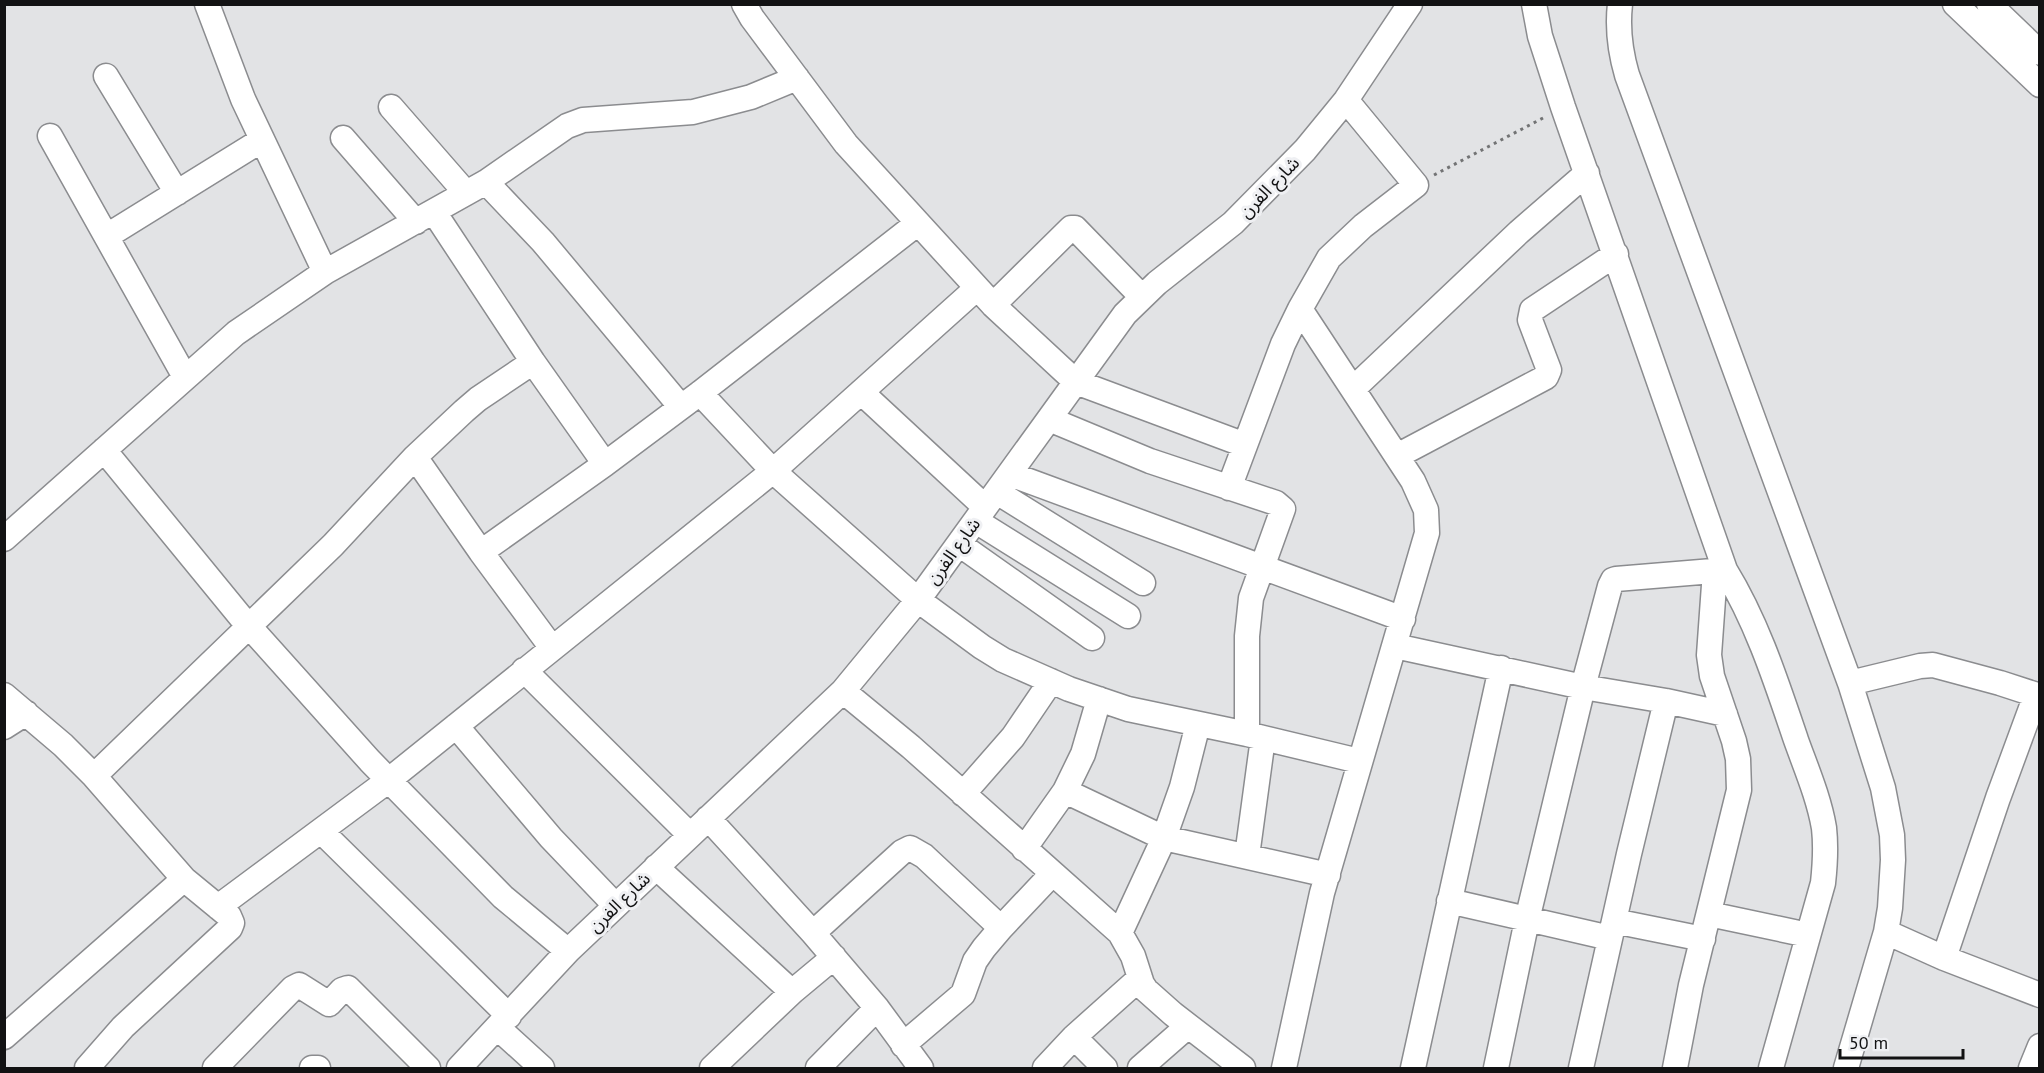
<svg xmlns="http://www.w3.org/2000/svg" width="2044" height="1073" font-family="'PT Sans','Noto Sans Arabic',sans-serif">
  <rect width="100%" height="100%" fill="#e2e3e5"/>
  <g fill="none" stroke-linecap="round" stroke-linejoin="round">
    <g stroke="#8b8c8f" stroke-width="27">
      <path id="minor" d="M 207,4 L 243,99 L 325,272
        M 744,4 L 752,18 L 846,144 L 993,305 L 1076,382 L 1245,445
        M 1534,4 L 1540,36 L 1563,107 L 1725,570 C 1757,622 1776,681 1796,740 C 1806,768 1819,798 1824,828 C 1826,846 1825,865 1823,883 L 1771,1068
        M 1620,4 C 1617,30 1620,51 1627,75 L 1850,683 L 1883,788 L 1892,835 L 1893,860 L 1890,908 L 1886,932 L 1846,1068
        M 1955,4 L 2040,85
        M 1989,4 L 2040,53
        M 106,76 L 177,193
        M 391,107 L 466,193
        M 50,136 L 185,377
        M 343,138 L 416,222
        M 486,182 L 543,242 L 681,407
        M 434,212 L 533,362 L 605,464
        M 107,236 L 262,140
        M 993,305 L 1071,228 L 1075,228 L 1142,297
        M 1353,389 L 1519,232 L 1587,173
        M 861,392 L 985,507
        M 700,393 L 773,471 L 918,600 L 982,647 L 1003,660 L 1069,689 L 1128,709 L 1247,734 L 1359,761
        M 1049,419 L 1150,461 L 1276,503 L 1283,509 L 1251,598 L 1247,636 L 1247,734
        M 104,450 L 240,616 L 370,761 L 503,897 L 568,951
        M 1397,456 L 1546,377 L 1549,370 L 1530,320 L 1532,310 L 1616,254
        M 415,457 L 481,552 L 552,648
        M 1010,474 L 1403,619
        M 1229,488 L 1283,344 L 1300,309 L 1329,258 L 1363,226 L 1416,185 L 1346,100
        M 997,492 L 1143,583
        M 976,521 L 1128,616
        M 4,539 L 236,333 L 325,272 L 486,182 L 567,126 L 583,120 L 693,112 L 751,97 L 797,78
        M 959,544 L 1092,638
        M 481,552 L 605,464 L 700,393 L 918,223
        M 1395,646 L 1583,687 L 1666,701 L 1725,714
        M 524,670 L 690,835
        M 1850,683 L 1920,666 L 1933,665 L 2000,683 L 2040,696
        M 843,691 L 911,747 L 1120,933 L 1133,956 L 1142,984 L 1146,990 L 1173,1014 L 1243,1068
        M 4,695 L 63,745 L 94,776 L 184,879 L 229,916 L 232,923 L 230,928 L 123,1027 L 87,1068
        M 456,726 L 551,838 L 615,905
        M 4,727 L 26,713
        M 94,776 L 333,545 L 415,457 L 464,411 L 478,399 L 533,362
        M 1065,791 L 1164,838 L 1328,875
        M 963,794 L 1013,737 L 1051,681
        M 708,818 L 813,933 L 877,1008 L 921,1068
        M 321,831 L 509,1016
        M 1024,849 L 1065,791 L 1083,754 L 1099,699
        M 1247,856 L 1263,738
        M 656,867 L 792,992
        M 1449,901 L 1610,938
        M 218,907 L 389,780 L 773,471 L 977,288
        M 1709,914 L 1808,935
        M 1614,921 L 1703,939
        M 1886,932 L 1944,958 L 2040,995
        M 813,933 L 902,852 L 910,848 L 924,856 L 1001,928
        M 1120,933 L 1164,838 L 1182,787 L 1198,724
        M 1944,958 L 1998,798 L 2036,695
        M 498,1028 L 542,1068
        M 4,1037 L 184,879
        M 1074,1037 L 1105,1068
        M 903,1045 L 963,994 L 975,961 L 984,948 L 1001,928 L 1052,874
        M 215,1068 L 293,988 L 299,985 L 329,1004 L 342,990 L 348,988 L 428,1068
        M 312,1068 L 318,1068
        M 459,1068 L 568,951 L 843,691 L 918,600 L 1125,314 L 1157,283 L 1233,223 L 1305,150 L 1346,100 L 1410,4
        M 712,1068 L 792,992 L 834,957
        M 818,1068 L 877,1008
        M 1045,1068 L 1074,1037 L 1140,978
        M 1140,1068 L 1188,1026
        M 1284,1068 L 1322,893 L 1427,533 L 1426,510 L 1413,481 L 1300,309
        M 1413,1068 L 1501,668
        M 1496,1068 L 1527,920 L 1583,687 L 1610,586 L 1613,580 L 1616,579 L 1725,570
        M 1581,1068 L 1629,854 L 1666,701
        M 1675,1068 L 1691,985 L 1739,790 L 1738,759 L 1734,741 L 1712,676 L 1709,655 L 1715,571
        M 2031,1068 L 2040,1046"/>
    </g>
    <path stroke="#727374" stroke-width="3" stroke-dasharray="3 4.5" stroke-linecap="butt" d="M 1434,175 L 1545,117"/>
    <use href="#minor" stroke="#fff" stroke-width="24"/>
  </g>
  <g text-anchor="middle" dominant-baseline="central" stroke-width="6" stroke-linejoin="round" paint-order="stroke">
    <g font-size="18" fill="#121213" stroke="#eff0f3">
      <text transform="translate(1269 187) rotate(-46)">شارع الفرن</text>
      <text transform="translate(953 551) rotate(-54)">شارع الفرن</text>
      <text transform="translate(619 902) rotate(-44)">شارع الفرن</text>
    </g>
  </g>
  <rect width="2044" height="1073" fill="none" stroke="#121213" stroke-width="12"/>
  <path d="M1840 1049v9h123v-9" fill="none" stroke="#121213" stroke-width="3"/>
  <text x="1849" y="1049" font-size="18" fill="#121213" stroke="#eff0f3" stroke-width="4.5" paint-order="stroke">50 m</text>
</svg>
